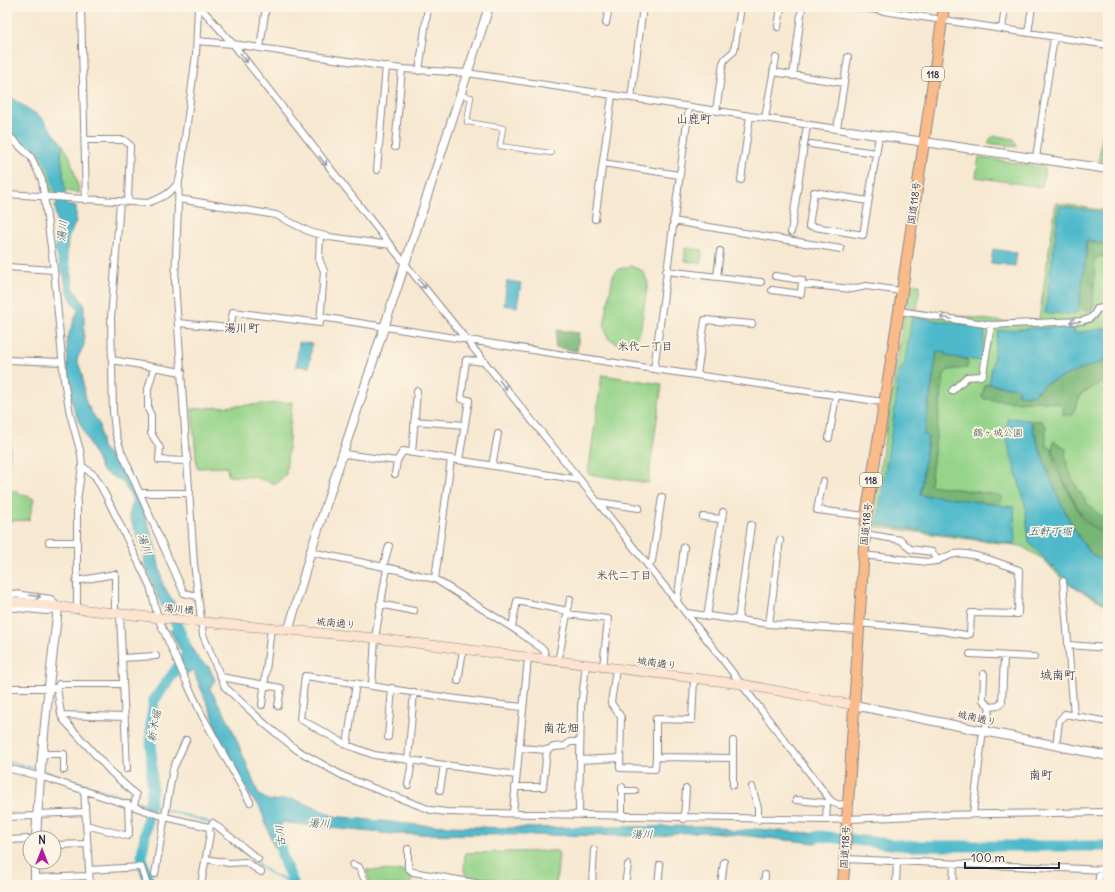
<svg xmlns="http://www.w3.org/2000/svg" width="1115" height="892" font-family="Delius,'Klee One',sans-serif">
  <rect width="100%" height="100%" fill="#fcf5e5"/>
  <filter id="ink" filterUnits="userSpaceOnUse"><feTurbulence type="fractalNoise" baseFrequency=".025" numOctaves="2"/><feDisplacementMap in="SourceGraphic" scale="8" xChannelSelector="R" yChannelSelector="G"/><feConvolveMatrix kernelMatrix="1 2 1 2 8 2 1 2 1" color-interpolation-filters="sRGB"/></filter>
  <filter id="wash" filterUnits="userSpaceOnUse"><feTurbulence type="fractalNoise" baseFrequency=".012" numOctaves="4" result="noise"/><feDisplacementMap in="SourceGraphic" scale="16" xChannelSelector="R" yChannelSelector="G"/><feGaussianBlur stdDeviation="0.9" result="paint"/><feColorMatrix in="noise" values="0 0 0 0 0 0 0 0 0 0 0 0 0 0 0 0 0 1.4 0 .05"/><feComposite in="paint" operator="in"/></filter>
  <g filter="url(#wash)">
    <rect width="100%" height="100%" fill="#f7e8d1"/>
    <path fill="#96d48a" stroke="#5c7b62" d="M 7,115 L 45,147 L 51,159 L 58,191 L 47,190 C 42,165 30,144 7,131 Z
      M 1103,128 L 1108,129 L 1108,161 L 1099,160 Z
      M 996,136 L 1014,139 L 1017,147 L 988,143 L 991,138 Z
      M 63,145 L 70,157 L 80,193 L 65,191 L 61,154 Z
      M 979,157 L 1045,168 L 1042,187 L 976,177 Z
      M 1056,203 L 1108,211 L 1108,606 L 1066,583 L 1043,559 L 1021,546 L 871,526 L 905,309 L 1005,322 L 1039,319 Z
      M 685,248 L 702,250 L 701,263 L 685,261 Z
      M 631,266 L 643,271 L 648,283 L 640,333 L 631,343 L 618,344 L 608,338 L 604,326 L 613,275 L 619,269 Z
      M 911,284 L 920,285 L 917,309 L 907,307 Z
      M 602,375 L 662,384 L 648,483 L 588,474 Z
      M 292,402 L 286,474 L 276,484 L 254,477 L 228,476 L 227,467 L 197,468 L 192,409 Z
      M 7,443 L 11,443 L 7,481 Z
      M 7,488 L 34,499 L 29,520 L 7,521 Z
      M 553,851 L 557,851 L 559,854 L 556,885 L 467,877 L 464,871 L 465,853 Z
      M 366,870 L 407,871 L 412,874 L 411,885 L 371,885 Z"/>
    <path fill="#78b676" stroke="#4d6c58" d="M 1087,242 L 1108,245 L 1108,256 L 1097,257 L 1095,260 L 1093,305 L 1092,310 C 1087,311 1082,310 1079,306 Z
      M 557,330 L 579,333 L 577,351 L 555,347 Z
      M 937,352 L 946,353 L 946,356 L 965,359 L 968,361 L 967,368 L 948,370 L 944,375 L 930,485 L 999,495 L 1002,497 L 1002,500 L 998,505 L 920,495 L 928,437 L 924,436 Z
      M 1108,359 L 1108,380 L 1082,393 L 1072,415 L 1063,415 L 1063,406 L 1061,404 L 1035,401 L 1016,402 L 984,399 L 982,396 L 985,384 L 1018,388 L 1018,394 L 1037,392 L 1044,384 Z
      M 1031,421 L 1042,421 L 1043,424 L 1046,425 L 1046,446 L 1052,448 L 1055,466 L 1083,520 L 1103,535 L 1101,539 L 1108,544 L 1108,563 C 1101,560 1095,558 1090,552 C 1066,526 1041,455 1031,421 Z
      M 1054,441 L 1066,449 C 1062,463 1079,493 1089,505 C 1094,511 1102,516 1108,521 L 1104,532 C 1099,530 1088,523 1084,518 C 1076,506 1047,453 1054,441 Z"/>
    <path fill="#4eb9cb" stroke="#386e83" d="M 7,95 L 42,118 L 63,145 L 61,155 L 65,191 L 58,191 L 51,159 L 45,147 L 7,115 Z
      M 55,205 L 76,206 L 76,221 L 68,239 L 67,255 L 73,287 L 84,305 L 84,345 L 77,359 L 82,374 L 86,403 L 99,424 L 102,447 L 129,479 L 148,523 L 155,546 L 163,585 L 178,609 L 162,607 L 145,565 L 143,550 L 129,516 L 133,500 L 123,482 L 102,471 L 74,410 L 68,378 L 67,339 L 78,310 C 63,289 65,279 62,255 C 60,238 56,222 55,205 Z
      M 1059,206 L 1108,213 L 1108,243 L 1086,240 L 1085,250 L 1087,250 L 1078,312 L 1075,312 L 1075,314 L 1045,313 Z
      M 993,249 L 1017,253 L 1015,266 L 991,263 Z
      M 507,281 L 521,283 L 517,307 L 504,305 Z
      M 912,317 L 983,327 L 985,330 L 981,361 L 945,356 L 946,353 L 937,352 L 924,435 L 928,436 L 920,495 L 929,497 L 929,495 L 1014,507 L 1015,544 L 877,524 L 896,401 L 898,372 L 901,371 L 901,367 L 904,367 Z
      M 1074,327 L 1074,333 L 1108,328 L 1108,359 L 1044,384 L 1033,395 L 1018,394 L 1018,388 L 989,384 L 998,331 L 1033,328 Z
      M 299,342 L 312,344 L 309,367 L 296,366 Z
      M 1008,418 L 1030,420 C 1041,455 1066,526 1090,552 C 1095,557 1101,560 1108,563 L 1108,604 L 1071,585 L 1029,543 L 1025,504 L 1006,438 Z
      M 170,630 L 184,630 C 190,644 195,660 209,667 L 215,680 L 210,689 L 229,721 L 259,795 L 270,801 L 293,799 L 317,808 L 332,816 L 419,825 L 508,828 L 715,826 L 733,831 L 757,829 L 804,833 L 818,832 L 828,833 L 833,837 L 815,843 L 712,832 L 676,833 L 662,836 L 393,834 L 330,828 L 281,822 L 284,865 L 274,847 L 260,807 L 252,799 L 220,742 L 213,717 L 193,670 L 185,675 L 178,661 L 183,655 Z"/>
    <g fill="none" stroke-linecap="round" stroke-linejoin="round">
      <path stroke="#4eb9cb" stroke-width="2" d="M 7,761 L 39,770
        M 43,771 L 162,809 L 206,821 L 210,824
        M 233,843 L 272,875 L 292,882"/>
      <path stroke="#4eb9cb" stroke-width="11" d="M 7,121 L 45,151 L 53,167 L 59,187 L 64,215 L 60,248 L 66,270
        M 163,595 L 185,643
        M 819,836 L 908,846 L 1108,846
        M 280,846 L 283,859 L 294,885
        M 150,885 L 143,864 L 142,855 L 152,788 L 151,720 L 154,700 L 186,656"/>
    </g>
  </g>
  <g filter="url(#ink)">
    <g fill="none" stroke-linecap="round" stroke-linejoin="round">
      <g stroke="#8c8586" stroke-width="6">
        <path id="pedestrian" d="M 464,96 L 471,97 L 467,122 L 503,128 L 500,146 L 551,153"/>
      </g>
      <g stroke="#8c8586" stroke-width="8">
        <path id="minor" d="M 81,7 L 86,200
          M 200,7 L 233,44 L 402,260 L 580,480 L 716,651 L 831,801 L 839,805 L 848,803
          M 857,7 L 1108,45
          M 606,23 L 609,7
          M 778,27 L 781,7
          M 1002,29 L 1005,7
          M 1028,33 L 1032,7
          M 197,41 L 233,44 L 402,69 L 467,73 L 850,131
          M 260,48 L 266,7
          M 419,71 L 428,7
          M 773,72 L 844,83 L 837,129
          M 793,76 L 802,7
          M 844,83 L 848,57
          M 631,98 L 643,7
          M 716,111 L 723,63 L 725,59 L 734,51 L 741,7
          M 765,118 L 776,58
          M 7,134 L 31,157 L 42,180 L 54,270 L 64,380 L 70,414 L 81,454 L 82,466 L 95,476 L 106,496 L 150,586 L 158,618 L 186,681 L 203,717 L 250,802
          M 85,140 L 124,140 L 130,145 L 128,200
          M 811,144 L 876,153
          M 395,147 L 402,69
          M 1036,158 L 1054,37
          M 603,163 L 679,175
          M 377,170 L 386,66
          M 179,180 L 175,282 L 194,563 L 203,635 L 225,687 L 266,725 L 297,750 L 343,776 L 365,785 L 431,810 L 446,812 L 826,820 L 937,815 L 1108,812
          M 741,180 L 750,116
          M 7,194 L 147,203 C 160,199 176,191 180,177 L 196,54 L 198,7
          M 179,199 L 276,215 L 310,232 L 329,237 L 391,245
          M 868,201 L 814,192 L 809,226 L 863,235 L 879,136
          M 120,202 L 111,318 L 113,412 L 115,431 L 121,451 L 184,593 L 197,596
          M 595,219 L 612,96
          M 673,221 L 841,249
          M 791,232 L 807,125
          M 7,267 L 54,270
          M 666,271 L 761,282
          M 717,277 L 720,251
          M 802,284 L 852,289 L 866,286 L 901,291
          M 772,290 L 801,294 L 802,280 L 775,276
          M 899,311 L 991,325 L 1081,321 C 1089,320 1094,317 1097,309 L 1108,307
          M 321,317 L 654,369 L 883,402
          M 178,323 L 230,328 L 233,312 L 320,323 L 324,271 L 319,259 L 320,235
          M 7,360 L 62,362
          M 112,360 L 182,372
          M 154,368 L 148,389 L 148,409 L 151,415 L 151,433 L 160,448 L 159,460 L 188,461
          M 654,369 L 689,107
          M 697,375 L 705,320 L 752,324
          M 952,391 L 967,377 L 981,376 L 983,374 L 991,325
          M 414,421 L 465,425
          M 829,438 L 836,395
          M 412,453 L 417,391
          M 344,454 L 397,461 L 403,451 L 580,480
          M 459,460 L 469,400 L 461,399 L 466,360 L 484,362
          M 492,466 L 498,434
          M 395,474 L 397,461
          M 823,481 L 817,510 L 866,516
          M 141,493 L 190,493
          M 598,502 L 639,508
          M 703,517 L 721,519
          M 871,535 L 901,540 L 910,549 L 932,552 L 938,561
          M 49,542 L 76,542
          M 311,552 L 394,569 L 435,579 L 519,632 L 544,650 L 546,660
          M 648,566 L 652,561 L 662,497
          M 383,567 L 389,546
          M 435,579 L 451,459
          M 76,581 L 115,574 L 115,614
          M 1063,581 L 1074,715
          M 7,593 L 51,599 L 58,608 L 47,611 L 7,607
          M 677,603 L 684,547
          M 380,604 L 414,611
          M 77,610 L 77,501 L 82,466
          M 686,613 L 769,624 L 858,630
          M 120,614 L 127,769
          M 567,614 L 608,619 L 603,667
          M 707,617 L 723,512
          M 738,620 L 751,525
          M 858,623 L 942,631 L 966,635 L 970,634 L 971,613 L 1018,614 L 1019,570 C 1005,565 969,551 955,554 C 944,556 939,562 928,562 L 862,555
          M 769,624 L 780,540
          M 512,627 L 517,601 L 568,611
          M 1068,645 L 1108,648
          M 970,654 L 1034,657
          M 122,658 L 156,656
          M 558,662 L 570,599
          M 616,669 L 611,703 L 621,717 L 620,768 L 655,769 L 656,757 L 733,758 L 733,741
          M 984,674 L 983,700 L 990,707
          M 221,677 L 281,688 L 278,706
          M 458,681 L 463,650
          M 372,685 L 375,638 L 387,568
          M 7,688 L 57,688 L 61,714 L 63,719 L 111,772 L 136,795 L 134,806
          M 57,688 L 59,684 L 123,684
          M 262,705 L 271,628
          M 61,715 L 125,717
          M 985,731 L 990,707 L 998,706 L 1002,702 L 1004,656
          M 388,737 L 392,688
          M 347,745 L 356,683
          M 1056,746 L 1059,721 L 1065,714 L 1108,722
          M 519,748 L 547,750 L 554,747 L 565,746 L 570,742 L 580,742
          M 42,754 L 64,754 L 64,770
          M 656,757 L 656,719 L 692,720 L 694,679
          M 408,760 L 414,692
          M 580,760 L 620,758
          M 7,768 L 46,778 L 165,817 L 209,827 L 210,834 L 201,885
          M 516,775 L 374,755 L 347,745 L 300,719 L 305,676 C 378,686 450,700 523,707
          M 408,785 L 412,761
          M 733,785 L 733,758
          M 515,787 L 543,787 L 547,750
          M 752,787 L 758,808 L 758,820
          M 84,790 L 90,885
          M 440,790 L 444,765
          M 622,791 L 635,791
          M 796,800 L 827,803
          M 579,812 L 581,707 L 586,665
          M 513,813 L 528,658
          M 37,814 L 85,812
          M 973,814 L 983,730
          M 7,817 L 37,816
          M 622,817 L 622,787
          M 684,819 L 686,789
          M 826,820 L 827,803 L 829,801
          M 86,825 L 128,836 L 129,834 L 128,804
          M 209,828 L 213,823 L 258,859
          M 7,840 L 30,839
          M 54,845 L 87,844
          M 408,849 L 408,868 L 413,872 L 486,885
          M 206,859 L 229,863 L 246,862 L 261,872
          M 845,859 L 1108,870
          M 353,865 L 359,867 L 367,885
          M 89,870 L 141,867 L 147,885
          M 155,874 L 173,769 L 186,740
          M 35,878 L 89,876
          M 7,885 L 35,884
          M 592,885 L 594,850
          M 625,885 L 628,865
          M 658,885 L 660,865
          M 721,885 L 724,862
          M 764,885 L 765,875
          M 896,885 L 897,861
          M 953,885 L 954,864
          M 1098,885 L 1100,870"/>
      </g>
      <g stroke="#8c8586" stroke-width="10">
        <path id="tertiary" d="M 850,131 L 1108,169
          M 289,629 L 310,554 L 489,7
          M 854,705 L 1108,756
          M 36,838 C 40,761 49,684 58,608
          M 35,885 L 35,862"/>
      </g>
      <g stroke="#8c8586" stroke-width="10">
        <path id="secondary" d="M 7,601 L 150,617 L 375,638 L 741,684 L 854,705"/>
      </g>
      <g stroke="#8c8586" stroke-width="12">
        <path id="trunk" d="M 843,885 L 866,516 L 899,311 L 944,7"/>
      </g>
      <use href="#pedestrian" stroke="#fff" stroke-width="4.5"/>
      <use href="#minor" stroke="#fff" stroke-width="6"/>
      <use href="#tertiary" stroke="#fff" stroke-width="8"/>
      <use href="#secondary" stroke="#fde4d1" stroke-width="9"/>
      <use href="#trunk" stroke="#fabb8b" stroke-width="10"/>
    </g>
    <defs><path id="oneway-shaft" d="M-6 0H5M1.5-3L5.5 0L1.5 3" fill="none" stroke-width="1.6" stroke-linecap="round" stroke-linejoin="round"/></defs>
    <g stroke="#9c9ca7">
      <use href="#oneway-shaft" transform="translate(244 58) rotate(53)"/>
      <use href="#oneway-shaft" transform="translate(323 161) rotate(51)"/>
      <use href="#oneway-shaft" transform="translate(422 284) rotate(51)"/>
      <use href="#oneway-shaft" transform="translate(946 318) rotate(-171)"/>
      <use href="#oneway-shaft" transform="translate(1075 322) rotate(177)"/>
      <use href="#oneway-shaft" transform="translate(503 385) rotate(52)"/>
      <use href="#oneway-shaft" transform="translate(35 596) rotate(8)"/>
    </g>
  </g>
  <g text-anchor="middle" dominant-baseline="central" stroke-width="3.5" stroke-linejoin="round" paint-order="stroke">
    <g fill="#fcf5e5" stroke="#63616e" stroke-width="1">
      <rect x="922" y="67" width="22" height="14" rx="3"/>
      <rect x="860" y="473" width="22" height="14" rx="3"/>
    </g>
    <g font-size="9" font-weight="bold" fill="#22223b">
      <text x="933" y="74">118</text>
      <text x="871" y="480">118</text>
    </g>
    <g font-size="10" fill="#22223b" stroke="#fcf5e5">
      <text transform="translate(914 203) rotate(-82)">国道118号</text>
      <text transform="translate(866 524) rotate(-84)">国道118号</text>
      <text transform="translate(179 609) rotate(5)">湯川橋</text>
      <text transform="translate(336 623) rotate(6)">城南通り</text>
      <text transform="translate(657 663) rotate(8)">城南通り</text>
      <text transform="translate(977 718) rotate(12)">城南通り</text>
      <text transform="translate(845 847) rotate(-86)">国道118号</text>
    </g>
    <g font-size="10" fill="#455753" stroke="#fcf5e5">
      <text x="998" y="432">鶴ヶ城公園</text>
    </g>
    <g font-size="11" font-style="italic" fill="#31576d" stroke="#fcf5e5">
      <text transform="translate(62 231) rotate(-84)">湯川</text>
      <text x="1050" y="531">五軒丁堀</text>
      <text transform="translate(145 544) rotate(71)">湯川</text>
      <text transform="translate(154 726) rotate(-80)">新木堀</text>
      <text transform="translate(319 823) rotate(1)">湯川</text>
      <text x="642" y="834">湯川</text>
      <text transform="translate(280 836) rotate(-94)">古川</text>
    </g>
    <g font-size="11" fill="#22223b" stroke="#fcf5e5">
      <text x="645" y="346">米代一丁目</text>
      <text x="624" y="575">米代二丁目</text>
    </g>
    <g font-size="12" fill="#22223b" stroke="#fcf5e5">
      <text x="694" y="118">山鹿町</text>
      <text x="242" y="327">湯川町</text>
      <text x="1058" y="674">城南町</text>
      <text x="561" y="727">南花畑</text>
      <text x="1041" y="774">南町</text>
    </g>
  </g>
  <rect width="1115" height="892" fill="none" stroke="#fcf5e5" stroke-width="24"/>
  <g transform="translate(42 850)"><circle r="19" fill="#fcf5e5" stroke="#a5a1a1"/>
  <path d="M0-3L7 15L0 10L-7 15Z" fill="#b5179e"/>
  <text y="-6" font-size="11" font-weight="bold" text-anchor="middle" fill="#22223b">N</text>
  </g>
  <path d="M965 862v6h94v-6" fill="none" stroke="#22223b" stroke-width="2"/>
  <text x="971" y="862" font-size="12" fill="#22223b" stroke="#fcf5e5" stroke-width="3" paint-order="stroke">100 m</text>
</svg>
